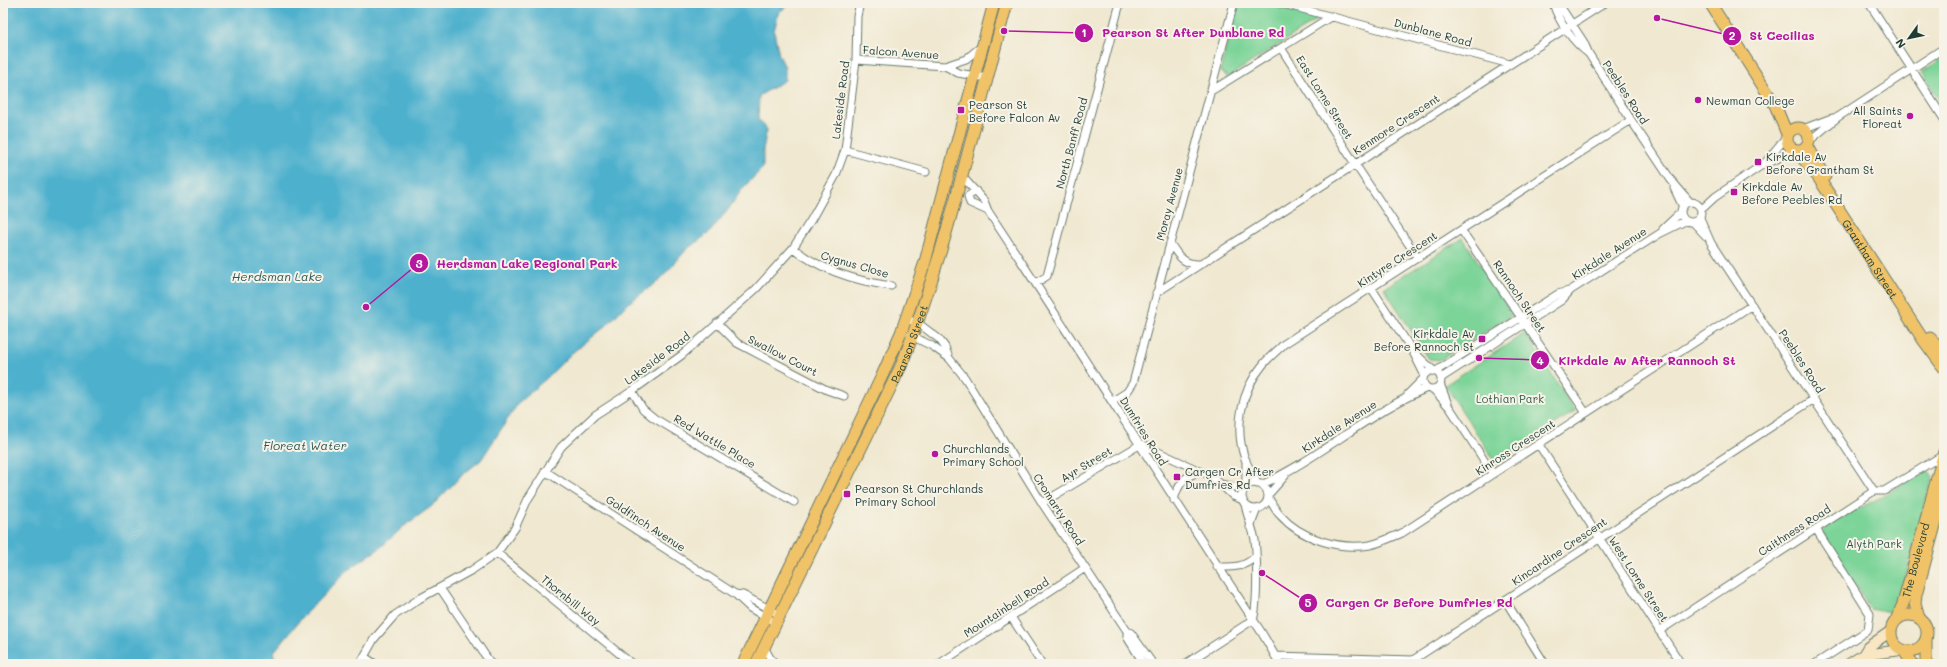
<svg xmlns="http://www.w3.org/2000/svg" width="1947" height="667" font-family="Mali,sans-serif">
  <rect width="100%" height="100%" fill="#f7f3e8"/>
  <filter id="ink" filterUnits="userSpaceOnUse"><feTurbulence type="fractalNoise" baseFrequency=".025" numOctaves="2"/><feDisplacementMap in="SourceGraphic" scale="8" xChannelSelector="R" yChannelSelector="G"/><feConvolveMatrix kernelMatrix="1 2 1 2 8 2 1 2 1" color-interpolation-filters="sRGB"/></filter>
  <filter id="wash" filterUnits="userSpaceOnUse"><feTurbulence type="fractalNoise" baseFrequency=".012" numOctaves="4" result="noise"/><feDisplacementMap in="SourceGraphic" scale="16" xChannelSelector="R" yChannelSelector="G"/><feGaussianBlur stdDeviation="0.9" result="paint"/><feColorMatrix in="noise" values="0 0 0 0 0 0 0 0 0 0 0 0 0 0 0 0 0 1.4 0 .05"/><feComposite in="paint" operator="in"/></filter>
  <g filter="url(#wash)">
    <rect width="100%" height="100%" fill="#f0e8d0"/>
    <path fill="#7dd499" stroke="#4e8866" d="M 1238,3 L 1263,3 L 1316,17 L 1317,20 L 1228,77 L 1221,72 L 1221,67 Z
      M 1944,57 L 1944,108 L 1922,72 Z
      M 1463,238 L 1512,315 L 1440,360 L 1429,359 L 1384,288 Z
      M 1525,333 L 1575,411 L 1496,463 L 1445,385 Z
      M 1924,470 L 1929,471 L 1932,477 L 1899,602 L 1894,614 L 1870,609 L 1825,538 L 1823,532 L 1827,525 L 1883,496 Z"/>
    <path fill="#4eb0cd" stroke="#367680" d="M 3,3 L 792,3 L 779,12 L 774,31 L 779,55 L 785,67 L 785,80 L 759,96 L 758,119 L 767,129 L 763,150 L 763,168 L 743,188 L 727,211 L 709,233 L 687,249 L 660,280 L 627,304 L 606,326 L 572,353 L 548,377 L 519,402 L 481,460 L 461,476 L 432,506 L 403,527 L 380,548 L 348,570 L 304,615 L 273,653 L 278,664 L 3,664 Z"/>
  </g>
  <g filter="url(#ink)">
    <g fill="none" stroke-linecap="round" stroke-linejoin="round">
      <g stroke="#68796b" stroke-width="9">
        <path id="street" d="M 1280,3 L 1510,64
          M 1553,3 C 1559,23 1573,42 1589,54
          M 1558,3 L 1583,41 L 1589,54 L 1631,120 L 1671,180 L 1690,202
          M 1869,3 L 1944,119
          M 1281,48 L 1355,164 L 1418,258
          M 856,60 L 945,66 L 966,59 L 982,46
          M 945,66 L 958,73 L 987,78
          M 1211,91 L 1332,16
          M 1803,129 L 1829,119 L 1838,117
          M 1809,141 L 1838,117 L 1944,48
          M 845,150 L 926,172
          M 1765,163 L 1786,137
          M 961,175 L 984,201 L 988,211 C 1080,350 1168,491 1260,630 C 1267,641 1273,653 1280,664
          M 1674,188 L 1683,207
          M 976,191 L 968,196 L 970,203 L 988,211
          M1681 212a10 10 0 1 1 20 0a10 10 0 1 1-20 0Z
          M 1701,210 L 1715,197 L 1765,163 L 1773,161 L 1794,150
          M 1700,218 L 1711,243 L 1874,491
          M 1693,222 L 1706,236
          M 1663,229 L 1681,212
          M 1462,231 L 1586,413
          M 1170,243 C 1178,256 1184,265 1200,264
          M 793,248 C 820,270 857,281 891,286
          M 1036,283 L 1047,276 L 1120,3
          M 1372,289 L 1412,350 L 1424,374
          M 1156,293 L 1605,3
          M 906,319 L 918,323 L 939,339 L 945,347 L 949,358 L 965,378 L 1042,503 L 1127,631 L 1131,633 L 1153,664
          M 717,323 L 737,343 L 827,390 L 844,396
          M 910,335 L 932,346 L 949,358
          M 1416,354 L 1433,370
          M1423 380a9 9 0 1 1 18 0a9 9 0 1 1-18 0Z
          M 1436,371 L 1558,294 L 1569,291
          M 1441,378 L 1562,300 L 1571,290 L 1659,234 L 1685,221
          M 1440,384 L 1448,404
          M 1433,389 L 1450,408 L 1493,474
          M 632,391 L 643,409 L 654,418 L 794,502
          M 1408,394 L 1422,380
          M 1113,401 L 1127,392 L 1133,383 L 1234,3
          M 1539,445 L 1681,664
          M 1246,460 L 1246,486
          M 545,471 L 735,594 L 750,608 L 776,623
          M1242 496a13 13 0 1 1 26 0a13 13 0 1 1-26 0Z
          M 1220,484 L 1244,489
          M 1257,484 C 1254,475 1248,467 1245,459 C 1234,428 1241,391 1262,366 C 1268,358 1277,351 1284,344 L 1631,120
          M 1261,485 C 1320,458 1368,413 1427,388
          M 1268,495 L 1285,476
          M 1268,497 C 1272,503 1275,510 1280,515 C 1301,539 1339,550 1370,545 C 1380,543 1392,537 1402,533 L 1752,305
          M 1174,500 C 1178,484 1185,474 1202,472
          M 1042,503 L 1141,444 L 1213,477 L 1233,496 L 1243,500
          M 1245,504 C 1247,517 1253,528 1255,540 C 1257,556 1258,605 1253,620
          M 1250,527 L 1257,509
          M 497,553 L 632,664
          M 1217,567 C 1233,567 1243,568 1255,557
          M 440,588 L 491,664
          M 735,594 L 743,595 L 780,615
          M 1505,600 L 1545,664
          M 1011,617 L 1042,664
          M 1127,631 L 1127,637 L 1144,664
          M 1659,631 L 1874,491 L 1884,491 L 1943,455
          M 764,647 L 770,658 L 776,664
          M 1275,656 L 1413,660 L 1814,399
          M 365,657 L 375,664
          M 360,664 L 374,639 L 395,615 L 419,599 L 472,570 L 497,553 L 515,528 L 528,499 L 561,447 L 595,415 L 632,391 L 682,355 L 756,289 L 793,248 L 811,220 L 836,175 L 845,150 L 856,60 L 857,16 L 860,3
          M 939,664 L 1085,568
          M 1185,664 L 1253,620
          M 1815,664 L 1868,630 L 1870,614 L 1816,529"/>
      </g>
      <g stroke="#68796b" stroke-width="12">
        <path id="secondary" d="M 1863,655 L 1868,647 L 1891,631
          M 1849,664 L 1863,655 L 1901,650"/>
      </g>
      <g stroke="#68796b" stroke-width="13">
        <g id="primary">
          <path d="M 1710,3 L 1775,105 L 1787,134"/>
          <circle cx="1798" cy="139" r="11"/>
          <path d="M 1807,145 L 1825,176"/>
          <path id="s1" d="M 1796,150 L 1818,177 L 1924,341 L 1944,368"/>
          <path d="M 1930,338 L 1944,352"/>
          <circle cx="1909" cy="633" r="18"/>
          <path d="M 1919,618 L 1915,604 L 1916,595 L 1944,492"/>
          <path id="s2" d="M 1896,620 L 1903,604 L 1944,452"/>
          <path d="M 1926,641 L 1926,664"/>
          <path d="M 1904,651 L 1913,664"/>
          <path d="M 743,664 L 881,378 L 901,333 L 925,262 L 994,3"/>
          <path id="s3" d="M 756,664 L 901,366 C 948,248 974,124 1007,3"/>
        </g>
      </g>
      <use href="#street" stroke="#fff" stroke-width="7"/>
      <use href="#secondary" stroke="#f9e7c3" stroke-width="10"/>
      <use href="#primary" stroke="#f0c369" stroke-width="11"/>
    </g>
  </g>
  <g fill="#b5179e" stroke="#f7f3e8" stroke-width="1.5">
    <circle cx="1698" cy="100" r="4"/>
    <rect x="957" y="106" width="8" height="8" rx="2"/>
    <circle cx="1910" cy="116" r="4"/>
    <rect x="1754" y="158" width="8" height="8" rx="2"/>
    <rect x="1730" y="188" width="8" height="8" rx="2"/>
    <rect x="1478" y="335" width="8" height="8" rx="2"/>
    <circle cx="935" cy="454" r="4"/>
    <rect x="1173" y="473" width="8" height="8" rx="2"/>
    <rect x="843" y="490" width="8" height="8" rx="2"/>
  </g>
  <g text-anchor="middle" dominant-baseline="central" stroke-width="4" stroke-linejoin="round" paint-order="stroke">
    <g font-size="11" fill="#1f3d34" stroke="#f7f3e8">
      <text transform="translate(1433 32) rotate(15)">Dunblane Road</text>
      <text transform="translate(901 52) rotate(4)">Falcon Avenue</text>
      <text transform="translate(1626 92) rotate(57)">Peebles Road</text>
      <text transform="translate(1325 97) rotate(58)">East Lorne Street</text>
      <text transform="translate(840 100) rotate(-83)">Lakeside Road</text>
      <text transform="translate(1396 124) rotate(-33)">Kenmore Crescent</text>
      <text transform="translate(1071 143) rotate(-75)">North Banff Road</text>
      <text transform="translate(1169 204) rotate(-75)">Moray Avenue</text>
      <text transform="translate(1609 253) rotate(-33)">Kirkdale Avenue</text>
      <text stroke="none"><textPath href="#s1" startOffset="132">Grantham Street</textPath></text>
      <text transform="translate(1397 259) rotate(-33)">Kintyre Crescent</text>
      <text transform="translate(855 264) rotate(16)">Cygnus Close</text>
      <text transform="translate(1520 296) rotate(56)">Rannoch Street</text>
      <text stroke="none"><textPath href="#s3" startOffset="355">Pearson Street</textPath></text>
      <text transform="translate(783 355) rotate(27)">Swallow Court</text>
      <text transform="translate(657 358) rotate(-37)">Lakeside Road</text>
      <text transform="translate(1802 361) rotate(57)">Peebles Road</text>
      <text transform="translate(1339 426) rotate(-33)">Kirkdale Avenue</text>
      <text transform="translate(1144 431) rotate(58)">Dumfries Road</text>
      <text transform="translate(715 441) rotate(31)">Red Wattle Place</text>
      <text transform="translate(1515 447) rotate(-33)">Kinross Crescent</text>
      <text transform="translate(1086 464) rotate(-31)">Ayr Street</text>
      <text transform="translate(1059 509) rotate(57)">Cromarty Road</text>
      <text transform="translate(646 523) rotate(33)">Goldfinch Avenue</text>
      <text transform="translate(1794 530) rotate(-33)">Caithness Road</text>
      <text transform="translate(1559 551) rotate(-34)">Kincardine Crescent</text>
      <text stroke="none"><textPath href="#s2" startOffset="63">The Boulevard</textPath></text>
      <text transform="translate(1639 579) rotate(57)">West Lorne Street</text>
      <text transform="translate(571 600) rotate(39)">Thornbill Way</text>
      <text transform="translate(1006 607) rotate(-33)">Mountainbell Road</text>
    </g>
    <g font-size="11" fill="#1f3d34" stroke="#f7f3e8" text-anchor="start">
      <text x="1706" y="100">Newman College</text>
      <text x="969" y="104">Pearson St<tspan x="969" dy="13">Before Falcon Av</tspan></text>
      <text x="1902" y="110" text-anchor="end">All Saints<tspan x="1902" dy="13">Floreat</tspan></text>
      <text x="1766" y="156">Kirkdale Av<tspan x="1766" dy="13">Before Grantham St</tspan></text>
      <text x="1742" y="186">Kirkdale Av<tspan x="1742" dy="13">Before Peebles Rd</tspan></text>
      <text x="1474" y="333" text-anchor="end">Kirkdale Av<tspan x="1474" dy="13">Before Rannoch St</tspan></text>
      <text x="943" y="448">Churchlands<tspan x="943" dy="13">Primary School</tspan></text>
      <text x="1185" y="471">Cargen Cr After<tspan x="1185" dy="13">Dumfries Rd</tspan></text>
      <text x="855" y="488">Pearson St Churchlands<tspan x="855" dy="13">Primary School</tspan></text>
    </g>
    <g font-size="11" fill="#325b48" stroke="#f7f3e8">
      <text x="1510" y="398">Lothian Park</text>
      <text x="1874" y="543">Alyth Park</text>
    </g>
    <g font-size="12" font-style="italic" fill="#2b5a5a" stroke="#f7f3e8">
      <text x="277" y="276">Herdsman Lake</text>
      <text x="305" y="445">Floreat Water</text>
    </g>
  </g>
  <path fill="none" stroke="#b5179e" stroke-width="1.5" d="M1004 31L1084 33M1657 18L1732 36M366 307L419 263M1479 358L1540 360M1262 573L1308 603"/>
  <g fill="#b5179e" stroke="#f7f3e8" stroke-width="1.5">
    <circle cx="1004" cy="31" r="4"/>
    <circle cx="1657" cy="18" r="4"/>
    <circle cx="366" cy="307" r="4"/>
    <circle cx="1479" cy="358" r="4"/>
    <circle cx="1262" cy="573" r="4"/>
    <circle cx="1084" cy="33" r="10"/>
    <circle cx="1732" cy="36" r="10"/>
    <circle cx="419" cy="263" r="10"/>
    <circle cx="1540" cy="360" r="10"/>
    <circle cx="1308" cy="603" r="10"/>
  </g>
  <g font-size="12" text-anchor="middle" font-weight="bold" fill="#fff">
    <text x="1084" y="37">1</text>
    <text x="1732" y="40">2</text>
    <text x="419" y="268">3</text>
    <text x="1540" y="365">4</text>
    <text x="1308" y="607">5</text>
  </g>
  <g font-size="12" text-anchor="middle" font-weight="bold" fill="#b5179e" stroke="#f7f3e8" stroke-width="4" stroke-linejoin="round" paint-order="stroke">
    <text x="1193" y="37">Pearson St After Dunblane Rd</text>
    <text x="1782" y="40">St Cecilias</text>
    <text x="527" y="268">Herdsman Lake Regional Park</text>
    <text x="1647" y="365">Kirkdale Av After Rannoch St</text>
    <text x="1419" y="607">Cargen Cr Before Dumfries Rd</text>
  </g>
  <rect width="1947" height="667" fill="none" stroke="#f7f3e8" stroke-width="16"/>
  <g transform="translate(1909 38) rotate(237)" stroke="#f7f3e8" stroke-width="3" paint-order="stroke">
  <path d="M0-3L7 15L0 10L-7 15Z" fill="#1f3d34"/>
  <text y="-6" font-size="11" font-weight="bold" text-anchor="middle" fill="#1f3d34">N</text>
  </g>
</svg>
